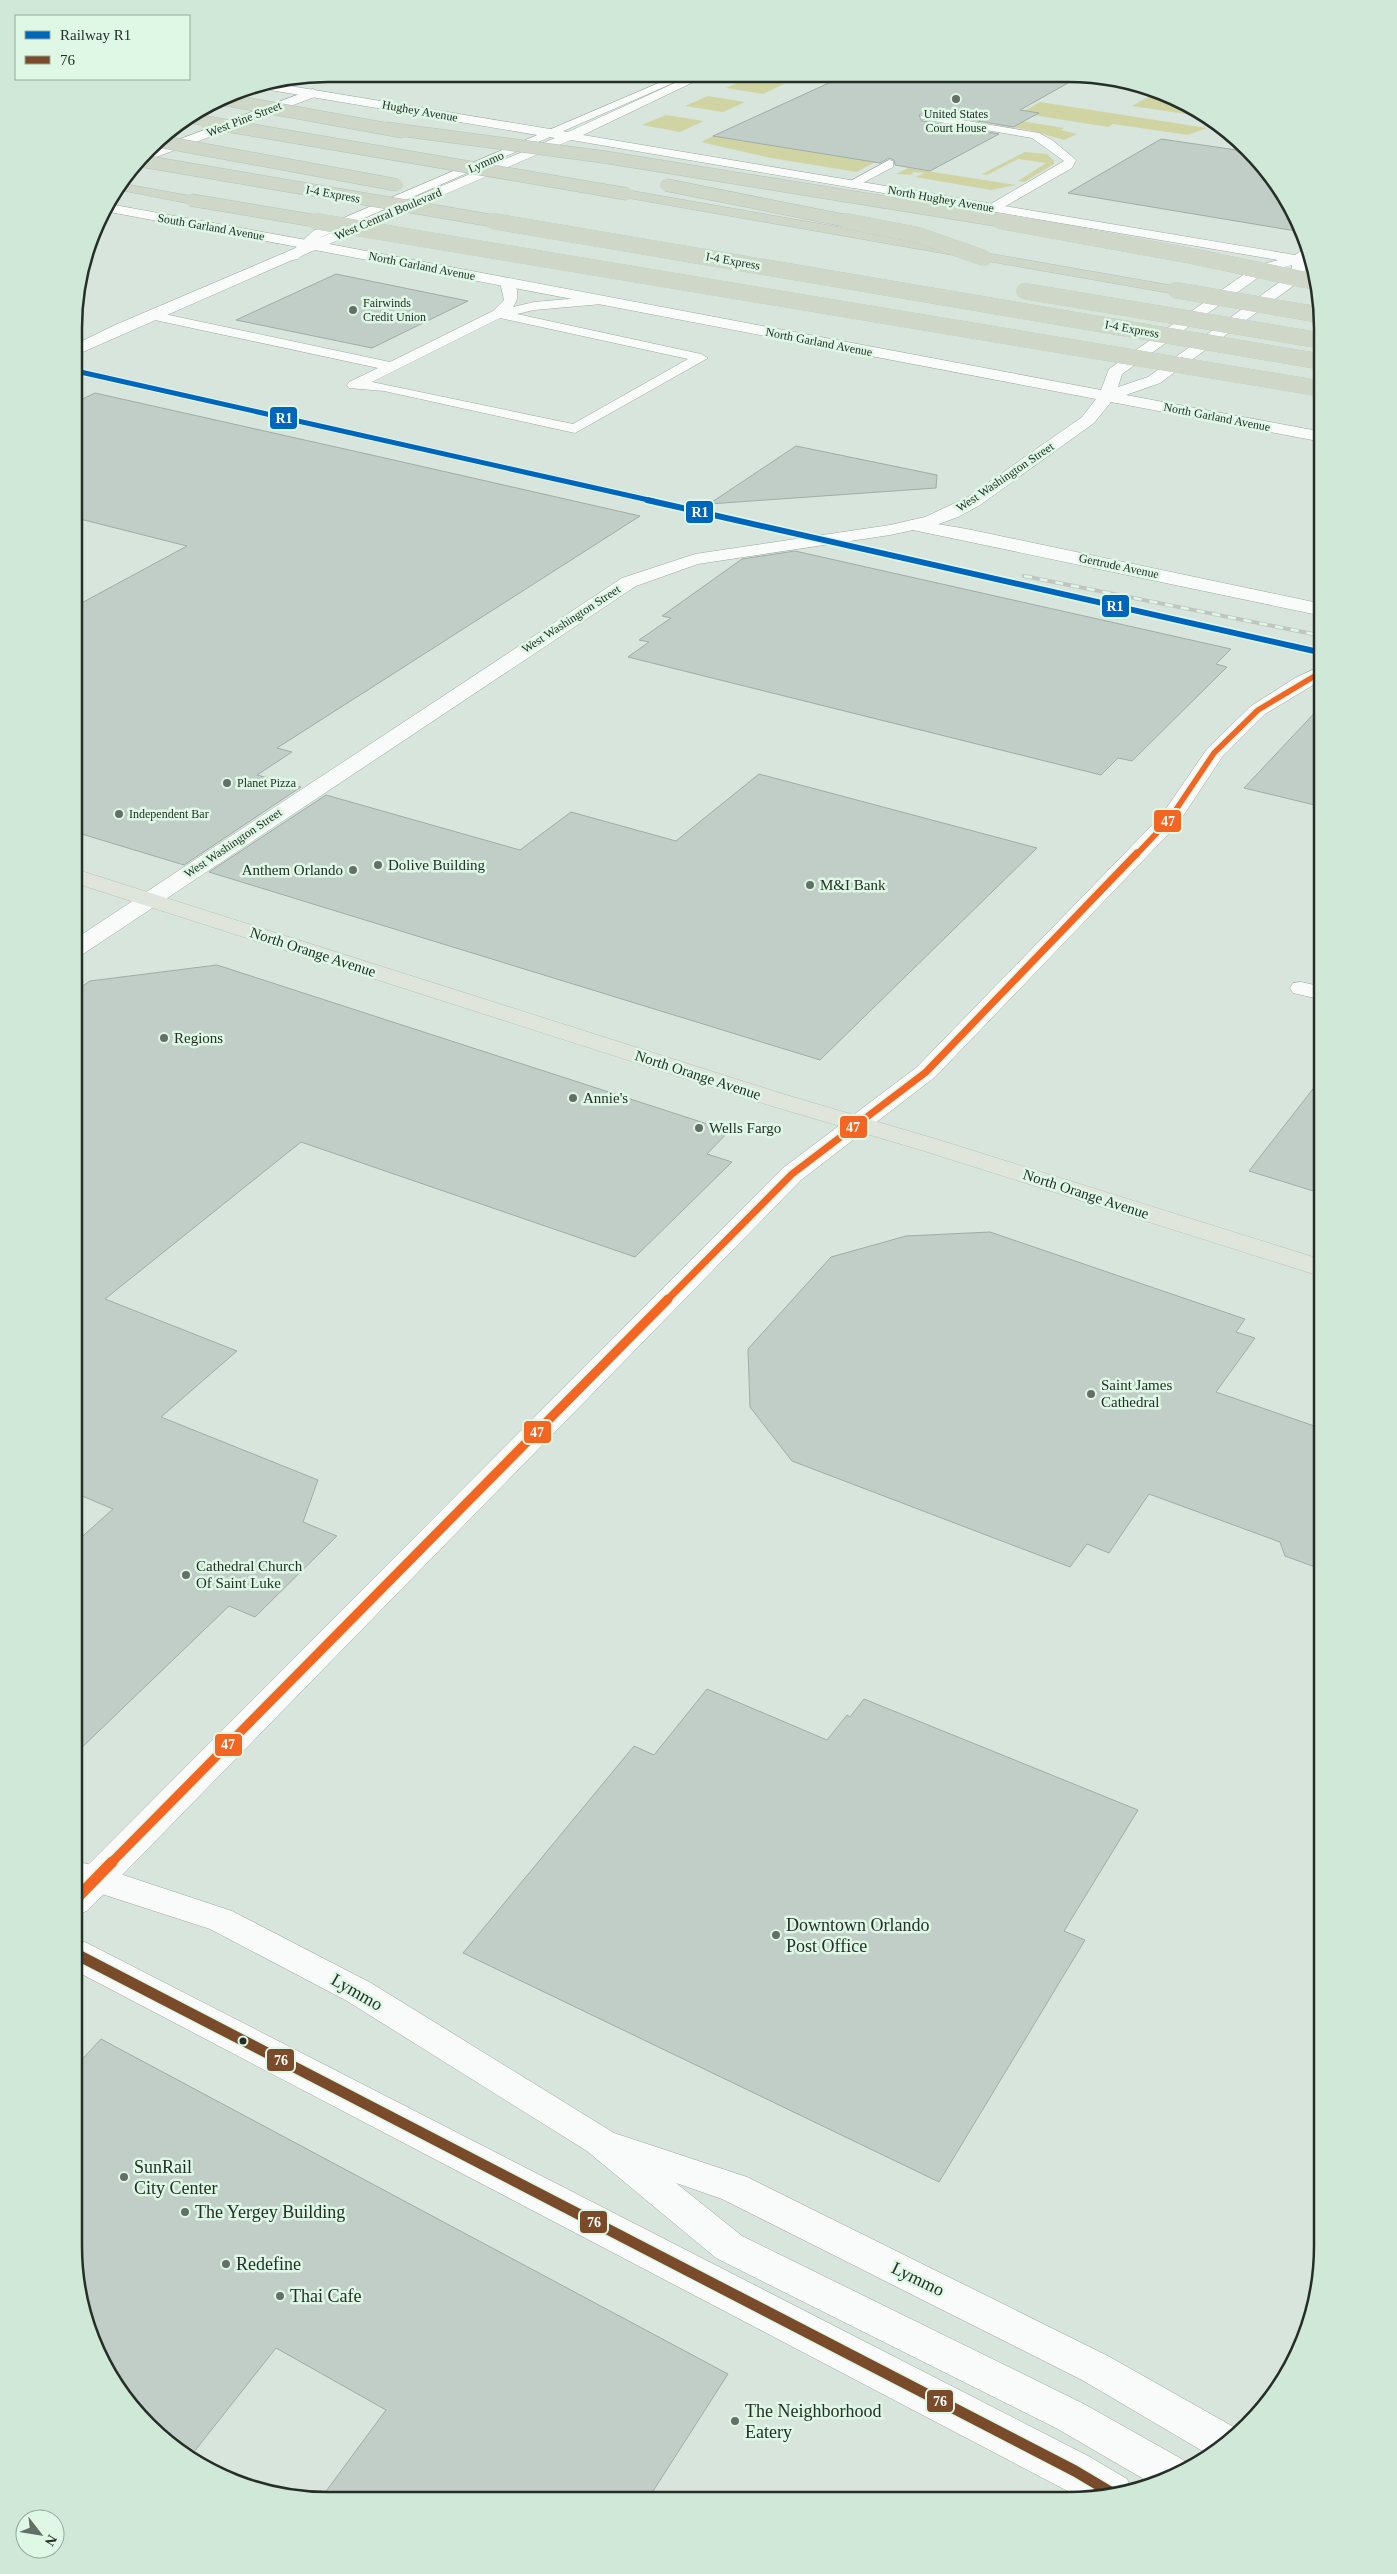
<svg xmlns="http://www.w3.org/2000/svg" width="1397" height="2574" font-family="'Times New Roman',serif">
  <rect width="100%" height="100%" fill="#d8e5dc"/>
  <path fill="#d0d4a3" d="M 748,78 L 784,84 L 763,94 L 726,88 Z
    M 1157,92 L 1181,100 L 1206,117 L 1132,106 Z
    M 708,96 L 745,102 L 723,112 L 685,106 Z
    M 1040,102 L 1207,128 L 1188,135 L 1113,124 L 1108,127 L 1020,113 Z
    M 666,115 L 704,121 L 680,132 L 642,125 Z
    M 1002,118 L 1064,128 L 1061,130 L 1077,134 L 1064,140 L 1029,130 L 993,124 Z
    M 713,136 L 875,162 L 857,172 L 771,158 L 701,142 Z
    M 1025,152 L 1047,154 L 1054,161 L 1054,164 L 1024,182 L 1018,181 L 1046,163 L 1018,159 L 987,175 L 982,174 Z
    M 908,168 L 1016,185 L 991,190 L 915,177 L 925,173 L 914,172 L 911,174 L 914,175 L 896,174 Z"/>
  <path fill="#c1cdc7" stroke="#a0aca7" d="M 842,77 L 999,78 L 1077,78 L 1020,110 L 1039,113 L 1013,127 L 926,112 L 919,115 L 922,121 L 999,134 L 930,171 L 895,165 L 894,160 L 889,158 L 880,163 L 713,136 Z
    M 1161,139 L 1250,152 L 1280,187 L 1302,232 L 1068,193 Z
    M 336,274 L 468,301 L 372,348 L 236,320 Z
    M 95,393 L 376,456 L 640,516 L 277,748 L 292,752 L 257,775 L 301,787 L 184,865 L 75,832 L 76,606 L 187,546 L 76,518 L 76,402 Z
    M 796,446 L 937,475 L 936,488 L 709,504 Z
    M 795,551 L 1231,649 L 1216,664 L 1227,667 L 1132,761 L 1118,758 L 1101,775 L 628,657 L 649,642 L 639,640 L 671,618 L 662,616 L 742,559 Z
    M 1323,704 L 1323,807 L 1244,788 Z
    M 759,774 L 1037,848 L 820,1060 L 209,872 L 326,795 L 520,850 L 571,812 L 676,841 Z
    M 217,965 L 729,1131 L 707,1154 L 732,1162 L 635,1257 L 301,1142 L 105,1299 L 237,1351 L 161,1417 L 318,1480 L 303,1522 L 337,1536 L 255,1617 L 229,1606 L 74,1755 L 75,1543 L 113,1509 L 75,1493 L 75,991 L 90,981 Z
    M 1323,1076 L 1323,1194 L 1249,1171 Z
    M 990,1232 L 1245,1319 L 1236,1332 L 1255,1338 L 1216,1392 L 1323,1429 L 1323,1570 L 1285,1556 L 1280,1542 L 1149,1494 L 1109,1553 L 1087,1544 L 1070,1567 L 792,1461 L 750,1407 L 748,1349 L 831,1257 L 906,1236 Z
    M 707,1689 L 827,1740 L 847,1715 L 850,1717 L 864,1699 L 1138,1810 L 1064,1931 L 1085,1940 L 939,2182 L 463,1953 L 634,1746 L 654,1755 Z
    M 101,2039 L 728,2374 L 648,2499 L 321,2498 L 386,2410 L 276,2348 L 190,2457 L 161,2437 L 117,2387 L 87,2327 L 74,2245 L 74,2068 Z"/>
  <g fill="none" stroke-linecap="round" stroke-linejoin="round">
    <g stroke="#9da7a0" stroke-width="1">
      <path id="lane" d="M 675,76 L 689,76 L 321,237 L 298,259 L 293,260 L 287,256 L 313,231 Z
        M 926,114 L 1039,133 L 1052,140 L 1076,160 L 1072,168 L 997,211 L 989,211 L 987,208 L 989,205 L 1064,161 L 1032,138 L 922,119 L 920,117 Z
        M 889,160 L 893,161 L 893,167 L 855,187 L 851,188 L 845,184 Z
        M 507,278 L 512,279 C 518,289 520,297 513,307 L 534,302 L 602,296 L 609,300 L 602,304 L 534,310 L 517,314 L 701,354 L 708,358 L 575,433 L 384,391 L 349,388 L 347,385 L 349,382 L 378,368 L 150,319 L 143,315 L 150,311 L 390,362 L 493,311 L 504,300 L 500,282 ZM 500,318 L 688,359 L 573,424 L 372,382 Z
        M 1301,982 L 1323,987 L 1323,1000 L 1293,993 L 1290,988 L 1293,983 Z
        M 74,1861 L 96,1866 L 232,1911 L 371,1983 L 614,2133 L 747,2177 L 1108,2356 L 1239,2430 L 1211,2456 L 1082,2380 L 722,2199 L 676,2183 L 742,2236 L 1084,2404 L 1187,2462 L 1189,2467 L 1154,2485 L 1056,2428 L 716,2258 L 587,2151 L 347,2001 L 210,1929 L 74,1885 Z"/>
    </g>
    <g stroke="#9da7a0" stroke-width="1">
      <path id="street" d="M 313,89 L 319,93 L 317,96 L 151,159 L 144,159 L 151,150 Z
        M 914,520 L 967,529 L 1323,604 L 1323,616 L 908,529 L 905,525 L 908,521 Z
        M 1323,665 L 1323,679 L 1265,714 L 1222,757 L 1177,825 L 935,1077 L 801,1180 L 87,1911 L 74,1915 L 74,1879 L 783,1168 L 917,1067 L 1161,816 L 1207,749 L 1251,706 L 1295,678 Z
        M 74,1939 L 87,1943 L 1090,2457 L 1127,2479 L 1132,2490 L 1081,2498 L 74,1970 Z"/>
    </g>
    <g stroke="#9da7a0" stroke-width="1">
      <path id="secondary" d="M 690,76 L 706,76 L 583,135 L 1295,255 L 1309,246 L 1311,256 L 1306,260 L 1304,278 L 1160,383 L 1126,395 L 1323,432 L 1323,442 L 1111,402 L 1094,423 L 980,505 L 958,517 L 936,525 L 890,535 L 698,564 L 636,586 L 83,954 L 75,956 L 75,939 L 622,578 L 695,554 L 890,525 L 925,517 L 968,497 L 1082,417 L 1096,399 L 315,250 L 76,355 L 76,344 L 115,325 L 298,247 L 104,211 L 109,204 L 312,241 L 555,138 L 270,90 L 264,87 L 278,84 L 568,132 ZM 571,140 L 1278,260 L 1256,266 L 1109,369 L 1101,390 L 329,244 ZM 1292,265 L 1292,273 L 1148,377 L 1118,387 L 1122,374 L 1266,272 Z"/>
    </g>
    <g stroke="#b9c0bb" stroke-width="1">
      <path id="primary" d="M 75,869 L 783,1094 L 939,1140 L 1323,1260 L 1323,1277 L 921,1150 L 765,1104 L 75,883 Z"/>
    </g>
    <g stroke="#b9c0bb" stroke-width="1">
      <path id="highway" d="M 194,116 L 209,119 L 211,122 L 205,126 L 186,122 Z
        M 125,184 L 191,196 L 198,200 L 191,204 L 120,190 Z
        M 627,190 L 1175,286 L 1182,290 L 1175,294 L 622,197 L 620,194 Z"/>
    </g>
    <use href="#lane" fill="#f9fbfa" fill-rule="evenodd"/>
    <use href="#street" fill="#f9fbfa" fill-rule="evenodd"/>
    <use href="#secondary" fill="#f9fbfa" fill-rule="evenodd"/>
    <use href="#primary" fill="#e0e5dc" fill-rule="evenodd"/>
    <use href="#highway" fill="#cfd7c8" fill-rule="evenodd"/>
    <g stroke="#c1c5c2" stroke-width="4">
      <path id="rail" d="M 1024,576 L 1323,636"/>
    </g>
    <use href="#rail" stroke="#dff8e6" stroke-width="2.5" stroke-dasharray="8" stroke-linecap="butt"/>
    <g stroke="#b9c0bb" stroke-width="13" stroke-linecap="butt">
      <path id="highway-bridge-far1" d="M 222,99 L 403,132
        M 205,122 L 627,194
        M 385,128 L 604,157 L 1008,222
        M 158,141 L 397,185
        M 142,161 L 500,222
        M 666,185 L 852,222
        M 191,200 L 322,222"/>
    </g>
    <g stroke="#b9c0bb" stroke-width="16" stroke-linecap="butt">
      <path id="highway-bridge" d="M 315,221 L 1323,389
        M 493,221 L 1323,362
        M 846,221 L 918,235 L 984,258
        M 1000,221 L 1192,256 L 1315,282
        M 1175,290 L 1321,315
        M 1024,291 L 1323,341"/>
    </g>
    <use href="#highway-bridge-far1" stroke="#cfd7c8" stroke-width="12"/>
    <use href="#highway-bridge" stroke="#cfd7c8" stroke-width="16"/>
    <g stroke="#dff8e6" stroke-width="14">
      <path id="bus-1" d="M 74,1953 L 1075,2471 L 1112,2493"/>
    </g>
    <g stroke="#dff8e6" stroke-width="8">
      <path id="bus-2-far3" d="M 1136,855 L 1169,820 L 1214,753 L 1258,710 L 1323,671"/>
    </g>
    <g stroke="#dff8e6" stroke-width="10">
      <path id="bus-2-far2" d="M 667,1300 L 792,1174 L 926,1072 L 1137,853"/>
    </g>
    <g stroke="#dff8e6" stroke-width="12">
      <path id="bus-2-far1" d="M 111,1863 L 668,1299"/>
    </g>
    <g stroke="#dff8e6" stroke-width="14">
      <path id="bus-2" d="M 74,1901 L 112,1862"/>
    </g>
    <use href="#bus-1" stroke="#7a4b2a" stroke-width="11"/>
    <use href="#bus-2-far3" stroke="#f26522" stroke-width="5.5"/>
    <use href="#bus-2-far2" stroke="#f26522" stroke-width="7"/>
    <use href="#bus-2-far1" stroke="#f26522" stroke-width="9"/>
    <use href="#bus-2" stroke="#f26522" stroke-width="11"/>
    <g stroke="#dff8e6" stroke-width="7">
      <path id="rail-1-far1" d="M 76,371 L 653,501"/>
    </g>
    <g stroke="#dff8e6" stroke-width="9">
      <path id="rail-1" d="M 647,500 L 1323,653"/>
    </g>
    <use href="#rail-1-far1" stroke="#0065bd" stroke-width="5"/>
    <use href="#rail-1" stroke="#0065bd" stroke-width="6"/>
  </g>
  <g fill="#646f67" stroke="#dff8e6" stroke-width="2">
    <circle cx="956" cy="99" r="5"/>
    <circle cx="353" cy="310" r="5"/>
    <circle cx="227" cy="783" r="5"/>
    <circle cx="119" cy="814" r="5"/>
    <circle cx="378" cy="865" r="5"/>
    <circle cx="353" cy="870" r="5"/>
    <circle cx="810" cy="885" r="5"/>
    <circle cx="164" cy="1038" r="5"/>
    <circle cx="573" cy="1098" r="5"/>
    <circle cx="699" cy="1128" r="5"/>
    <circle cx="1091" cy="1394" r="5"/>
    <circle cx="186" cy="1575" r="5"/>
    <circle cx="776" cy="1935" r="5"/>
    <circle cx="124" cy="2177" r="5"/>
    <circle cx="185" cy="2212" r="5"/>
    <circle cx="226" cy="2264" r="5"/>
    <circle cx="280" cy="2296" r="5"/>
    <circle cx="735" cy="2421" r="5"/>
  </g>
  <circle fill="#252f28" stroke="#dff8e6" stroke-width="2" cx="243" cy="2041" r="4.5"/>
  <g text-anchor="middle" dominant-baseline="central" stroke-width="5" stroke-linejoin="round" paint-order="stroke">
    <g font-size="12" fill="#252f28" stroke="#dff8e6">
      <text transform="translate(420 111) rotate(10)">Hughey Avenue</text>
      <text transform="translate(244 119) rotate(-21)">West Pine Street</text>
      <text transform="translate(486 162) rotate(-24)">Lymmo</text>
      <text transform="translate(333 194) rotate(10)">I-4 Express</text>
      <text transform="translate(941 199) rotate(10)">North Hughey Avenue</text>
      <text transform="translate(388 214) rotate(-23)">West Central Boulevard</text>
      <text transform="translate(211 227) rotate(10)">South Garland Avenue</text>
      <text transform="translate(733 261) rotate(10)">I-4 Express</text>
      <text transform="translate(422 266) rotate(11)">North Garland Avenue</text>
      <text transform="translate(1132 329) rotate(10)">I-4 Express</text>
      <text transform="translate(819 342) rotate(11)">North Garland Avenue</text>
      <text transform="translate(1217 417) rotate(11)">North Garland Avenue</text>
      <text transform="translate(1005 477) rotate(-34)">West Washington Street</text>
      <text transform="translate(1119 566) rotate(12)">Gertrude Avenue</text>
      <text transform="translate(571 619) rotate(-33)">West Washington Street</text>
      <text transform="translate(233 843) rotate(-34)">West Washington Street</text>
    </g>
    <g font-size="12" fill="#252f28" stroke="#dff8e6" text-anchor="start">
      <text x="956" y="114" text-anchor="middle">United States<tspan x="956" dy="14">Court House</tspan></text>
      <text x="363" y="303">Fairwinds<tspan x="363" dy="14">Credit Union</tspan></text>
      <text x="237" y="783">Planet Pizza</text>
      <text x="129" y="814">Independent Bar</text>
    </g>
    <g font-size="15" fill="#252f28" stroke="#dff8e6" text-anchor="start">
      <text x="388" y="865">Dolive Building</text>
      <text x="343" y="870" text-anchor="end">Anthem Orlando</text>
      <text x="820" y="885">M&amp;I Bank</text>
      <text x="174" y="1038">Regions</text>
      <text x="583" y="1098">Annie's</text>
      <text x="709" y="1128">Wells Fargo</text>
      <text x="1101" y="1385">Saint James<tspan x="1101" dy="17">Cathedral</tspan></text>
      <text x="196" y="1566">Cathedral Church<tspan x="196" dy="17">Of Saint Luke</tspan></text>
    </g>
    <g font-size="15" fill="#252f28" stroke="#dff8e6">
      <text transform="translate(313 952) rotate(18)">North Orange Avenue</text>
      <text transform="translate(698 1075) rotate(18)">North Orange Avenue</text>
      <text transform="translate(1086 1194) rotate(18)">North Orange Avenue</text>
    </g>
    <g font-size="18" fill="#252f28" stroke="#dff8e6" text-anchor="start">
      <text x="786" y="1925">Downtown Orlando<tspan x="786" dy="21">Post Office</tspan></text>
      <text x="134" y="2167">SunRail<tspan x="134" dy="21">City Center</tspan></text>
      <text x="195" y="2212">The Yergey Building</text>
      <text x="236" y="2264">Redefine</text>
      <text x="290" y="2296">Thai Cafe</text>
      <text x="745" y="2411">The Neighborhood<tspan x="745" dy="21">Eatery</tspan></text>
    </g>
    <g font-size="18" fill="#252f28" stroke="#dff8e6">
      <text transform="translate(357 1992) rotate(30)">Lymmo</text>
      <text transform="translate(918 2279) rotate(26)">Lymmo</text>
    </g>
  </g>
  <path d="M0 0H1397V2574H0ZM328 82H1068A246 246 0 0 1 1314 328V2246A246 246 0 0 1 1068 2492H328A246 246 0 0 1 82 2246V328A246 246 0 0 1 328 82Z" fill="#d0e8d7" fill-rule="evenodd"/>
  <path fill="none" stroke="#252f28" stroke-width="2.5" d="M328 82H1068A246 246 0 0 1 1314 328V2246A246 246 0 0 1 1068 2492H328A246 246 0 0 1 82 2246V328A246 246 0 0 1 328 82Z"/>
  <g stroke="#dff8e6" stroke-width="2">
    <rect x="269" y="406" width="29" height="24" rx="5" fill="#0065bd"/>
    <rect x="685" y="500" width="29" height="24" rx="5" fill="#0065bd"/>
    <rect x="1101" y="594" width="29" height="24" rx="5" fill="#0065bd"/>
    <rect x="1153" y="809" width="29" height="24" rx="5" fill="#f26522"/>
    <rect x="839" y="1115" width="29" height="24" rx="5" fill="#f26522"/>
    <rect x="523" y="1420" width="29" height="24" rx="5" fill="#f26522"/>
    <rect x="214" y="1733" width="29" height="24" rx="5" fill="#f26522"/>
    <rect x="266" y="2048" width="29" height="24" rx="5" fill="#7a4b2a"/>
    <rect x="579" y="2210" width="29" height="24" rx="5" fill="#7a4b2a"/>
    <rect x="926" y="2389" width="28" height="24" rx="5" fill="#7a4b2a"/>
  </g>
  <g font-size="14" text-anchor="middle" font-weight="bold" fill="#fff">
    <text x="284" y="423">R1</text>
    <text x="700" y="517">R1</text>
    <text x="1115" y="611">R1</text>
    <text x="1168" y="826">47</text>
    <text x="853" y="1132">47</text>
    <text x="537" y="1437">47</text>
    <text x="228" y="1749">47</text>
    <text x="281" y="2065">76</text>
    <text x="594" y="2227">76</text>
    <text x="940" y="2406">76</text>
  </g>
  <rect x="15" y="15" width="175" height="65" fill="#dff8e6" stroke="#95a89a"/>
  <rect x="25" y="31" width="25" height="8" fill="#0065bd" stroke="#95a89a"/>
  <text x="60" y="40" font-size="15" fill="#252f28">Railway R1</text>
  <rect x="25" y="56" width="25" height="8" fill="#7a4b2a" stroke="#95a89a"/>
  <text x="60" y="65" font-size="15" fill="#252f28">76</text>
  <g transform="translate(40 2534) rotate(121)"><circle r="24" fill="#dff8e6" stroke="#95a89a"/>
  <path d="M0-4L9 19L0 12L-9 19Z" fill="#646f67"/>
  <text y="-8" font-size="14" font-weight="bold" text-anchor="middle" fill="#252f28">N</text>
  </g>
</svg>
